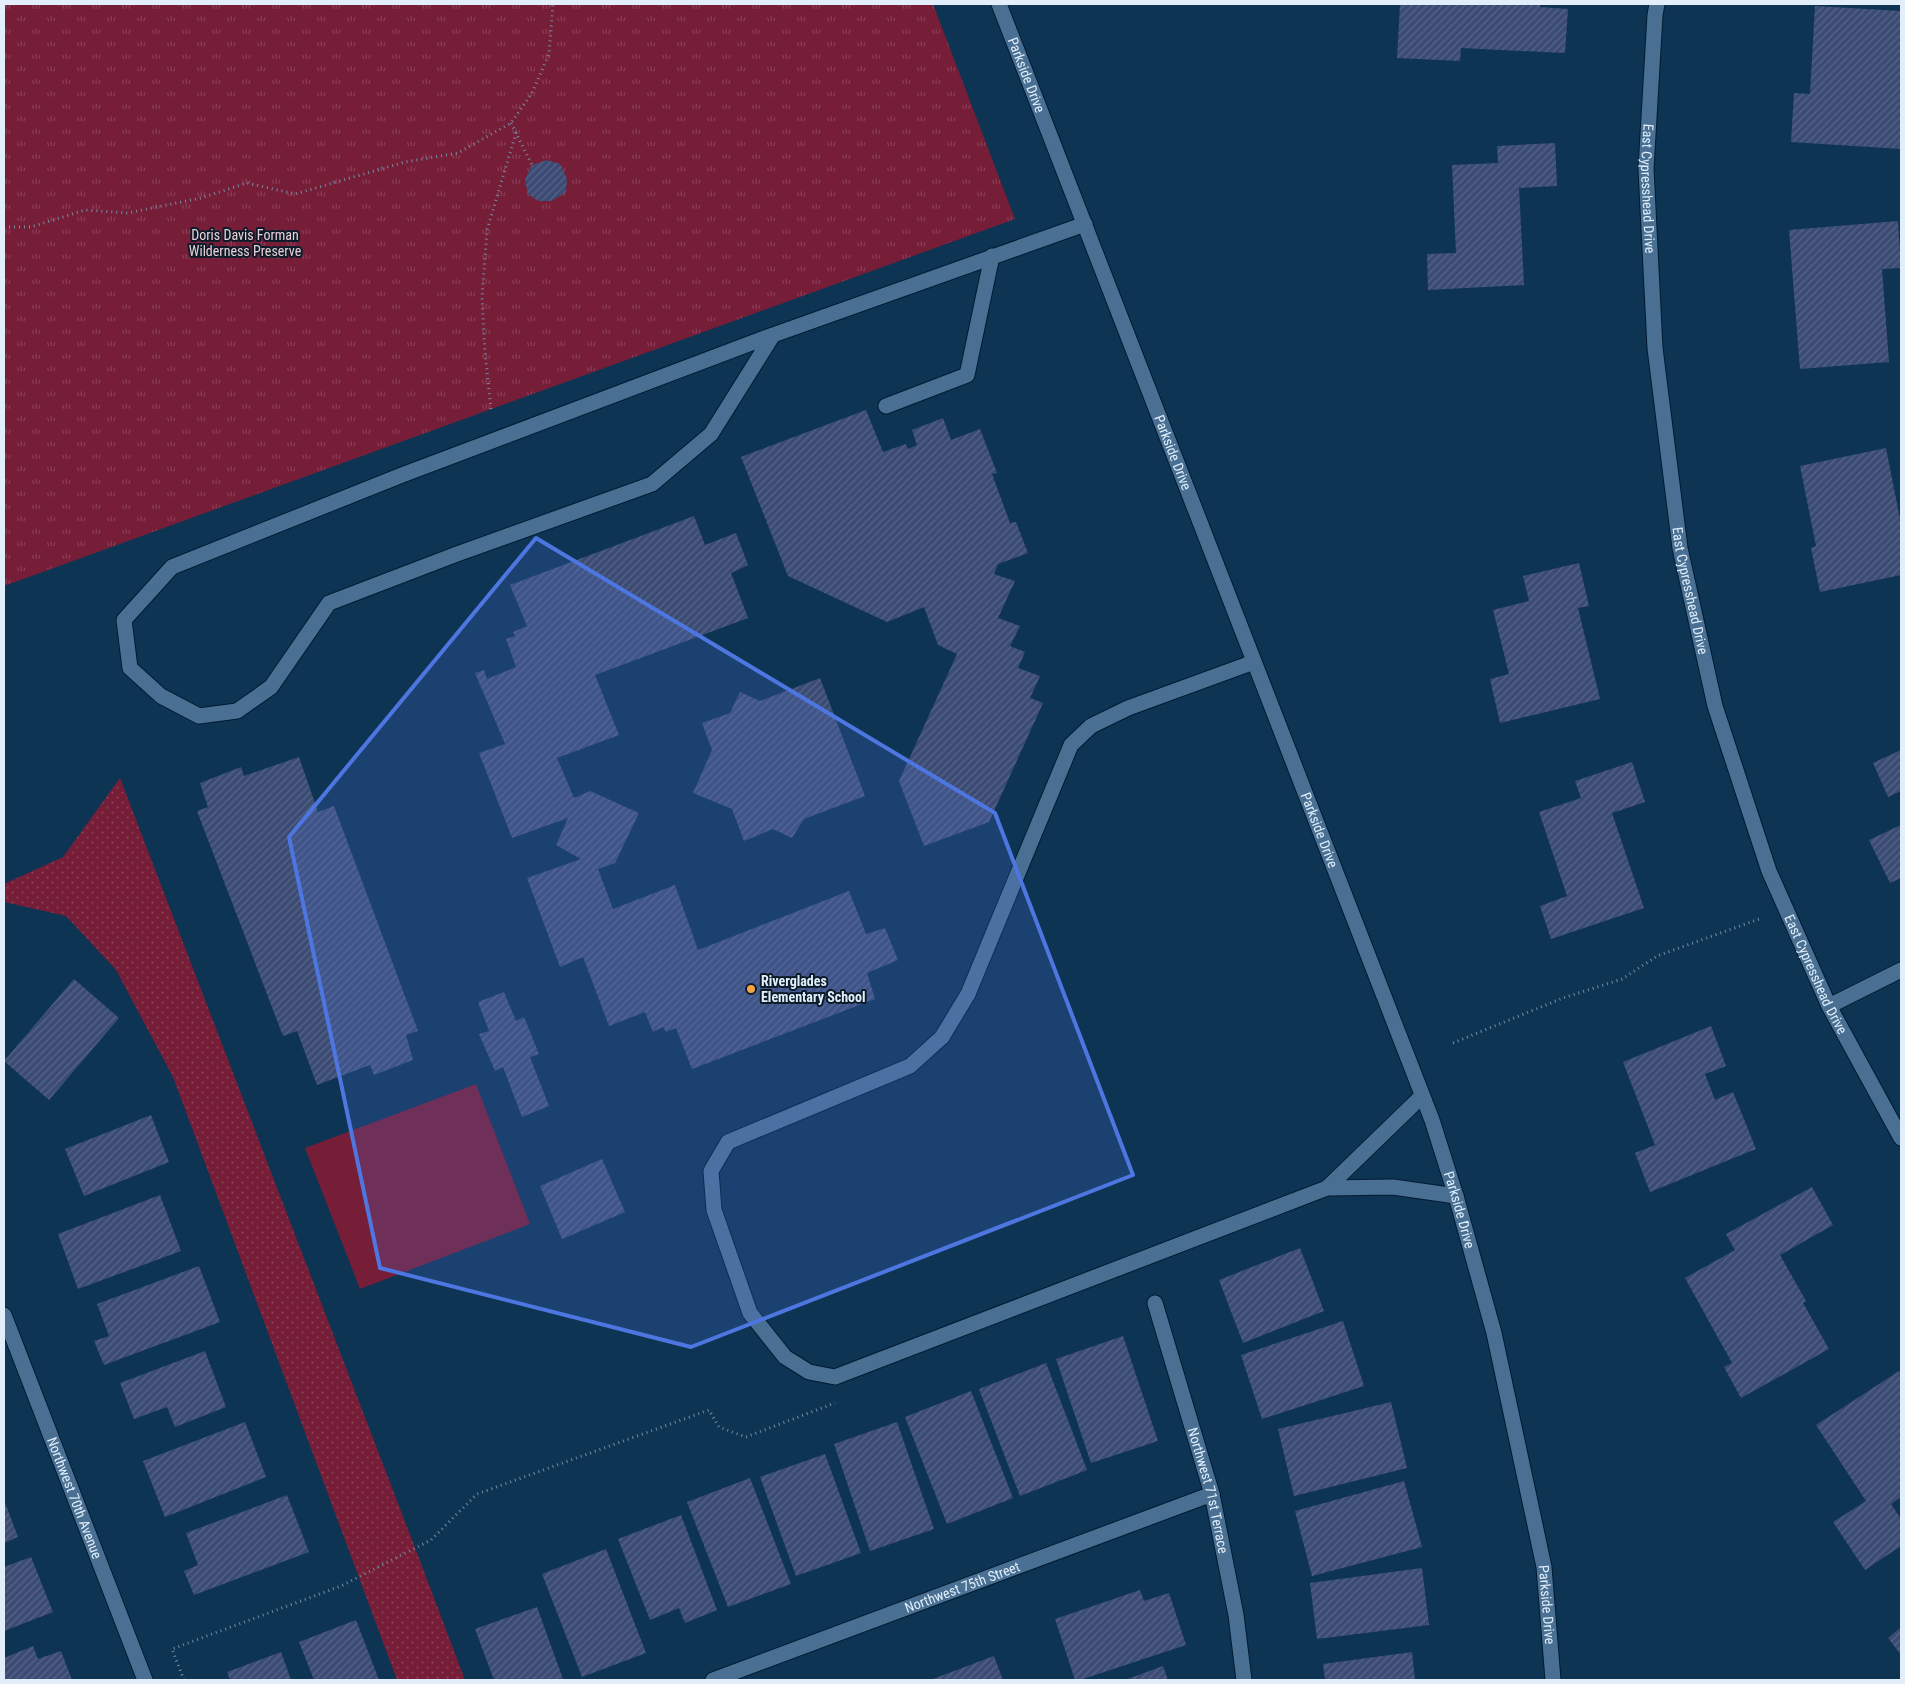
<svg xmlns="http://www.w3.org/2000/svg" width="1905" height="1684" font-family="'Roboto Condensed',sans-serif">
  <defs>
    <pattern id="grass-dots" width="8" height="8" patternUnits="userSpaceOnUse" patternTransform="scale(1.25)"><rect width="8" height="8" fill="#761d38"/><path d="M2 2h.1M6 6h.1" fill="none" stroke="#893e56" stroke-width="1.8" stroke-linecap="round"/></pattern>
    <pattern id="park-tufts" width="24" height="20" patternUnits="userSpaceOnUse" patternTransform="scale(1.25)"><rect width="24" height="20" fill="#761d38"/><path d="M3 7l-1-3M5 7V3M7 7l1-3M15 17l-1-3M17 17v-4M19 17l1-3" fill="none" stroke="#893e56"/></pattern>
    <pattern id="building-hatch" width="6" height="6" patternUnits="userSpaceOnUse" patternTransform="scale(1.25)"><rect width="6" height="6" fill="#3b4b73"/><path d="M-1 1l2-2M0 6l6-6M5 7l2-2" fill="none" stroke="#576588"/></pattern>
  </defs>
  <rect width="100%" height="100%" fill="#0d3453"/>
  <path fill="url(#grass-dots)" d="M 120,778 L 422,1566 L 465,1680 L 397,1680 L 173,1077 L 116,970 L 66,916 L 4,902 L 4,884 L 63,857 Z"/>
  <path fill="url(#park-tufts)" d="M 4,4 L 933,4 L 1015,219 L 4,586 Z"/>
  <path fill="#761d38" d="M 476,1084 L 530,1224 L 360,1289 L 305,1148 Z"/>
  <path fill="url(#building-hatch)" d="M 1400,4 L 1540,4 L 1540,7 L 1568,9 L 1565,53 L 1461,48 L 1460,61 L 1397,58 Z
    M 1815,6 L 1901,11 L 1901,149 L 1791,142 L 1794,93 L 1810,94 Z
    M 1555,143 L 1557,186 L 1519,188 L 1524,285 L 1428,290 L 1427,254 L 1456,253 L 1452,165 L 1498,163 L 1497,146 Z
    M 547,160 L 560,164 L 567,179 L 566,192 L 552,201 L 538,201 L 528,194 L 525,180 L 532,165 Z
    M 1898,221 L 1901,268 L 1882,269 L 1889,362 L 1800,369 L 1789,230 Z
    M 866,410 L 883,452 L 906,444 L 908,449 L 917,445 L 912,430 L 943,418 L 951,440 L 980,429 L 997,473 L 992,474 L 1010,523 L 1016,522 L 1028,553 L 998,564 L 994,574 L 1015,581 L 998,618 L 1020,626 L 1010,646 L 1025,652 L 1018,668 L 1040,676 L 1030,698 L 1043,703 L 989,822 L 924,846 L 899,781 L 957,654 L 938,645 L 924,607 L 887,622 L 788,576 L 741,457 Z
    M 1886,448 L 1901,524 L 1901,575 L 1820,592 L 1811,548 L 1816,546 L 1800,466 Z
    M 694,516 L 705,545 L 736,533 L 748,565 L 731,573 L 748,618 L 595,675 L 619,735 L 557,758 L 574,798 L 590,791 L 639,813 L 615,863 L 598,869 L 613,909 L 675,885 L 698,950 L 849,891 L 866,934 L 885,928 L 898,960 L 867,973 L 875,999 L 692,1069 L 676,1028 L 666,1032 L 663,1027 L 653,1032 L 645,1012 L 609,1026 L 583,957 L 560,967 L 527,878 L 581,859 L 556,845 L 568,818 L 512,838 L 479,753 L 505,744 L 475,673 L 484,670 L 487,679 L 516,667 L 506,639 L 515,636 L 513,632 L 527,626 L 510,585 Z
    M 1579,563 L 1589,606 L 1578,608 L 1600,699 L 1500,723 L 1490,679 L 1509,674 L 1493,610 L 1529,601 L 1523,576 Z
    M 820,678 L 865,796 L 804,819 L 792,838 L 773,829 L 744,841 L 732,809 L 693,793 L 712,750 L 702,723 L 730,713 L 740,692 L 760,701 Z
    M 1901,750 L 1901,791 L 1888,797 L 1873,763 Z
    M 299,757 L 318,812 L 334,806 L 418,1031 L 406,1035 L 413,1060 L 374,1075 L 370,1065 L 317,1085 L 297,1031 L 283,1036 L 197,811 L 208,807 L 200,783 L 241,767 L 244,776 Z
    M 1632,762 L 1645,802 L 1612,813 L 1644,908 L 1551,939 L 1540,906 L 1567,896 L 1539,812 L 1581,798 L 1575,781 Z
    M 1901,825 L 1901,878 L 1890,883 L 1869,840 Z
    M 74,979 L 119,1018 L 49,1100 L 4,1061 Z
    M 504,992 L 516,1021 L 524,1017 L 539,1054 L 530,1057 L 549,1106 L 522,1117 L 503,1067 L 495,1071 L 479,1034 L 489,1031 L 478,1002 Z
    M 1711,1026 L 1726,1066 L 1705,1074 L 1715,1100 L 1733,1092 L 1756,1149 L 1650,1192 L 1635,1153 L 1655,1145 L 1623,1062 Z
    M 151,1115 L 169,1162 L 84,1196 L 65,1149 Z
    M 602,1159 L 625,1212 L 562,1239 L 540,1186 Z
    M 1812,1187 L 1833,1225 L 1780,1255 L 1806,1301 L 1803,1303 L 1829,1349 L 1741,1398 L 1724,1367 L 1732,1363 L 1685,1278 L 1735,1250 L 1726,1234 Z
    M 160,1195 L 181,1251 L 78,1289 L 58,1234 Z
    M 1300,1248 L 1324,1311 L 1243,1343 L 1219,1280 Z
    M 199,1266 L 220,1322 L 104,1365 L 94,1341 L 109,1336 L 97,1304 Z
    M 1343,1321 L 1364,1386 L 1262,1419 L 1241,1355 Z
    M 1123,1336 L 1158,1441 L 1091,1463 L 1056,1359 Z
    M 205,1351 L 226,1407 L 175,1427 L 167,1407 L 134,1419 L 120,1383 Z
    M 1046,1363 L 1087,1470 L 1020,1496 L 979,1389 Z
    M 1899,1371 L 1901,1374 L 1901,1497 L 1891,1504 L 1901,1519 L 1901,1546 L 1865,1570 L 1833,1522 L 1866,1501 L 1816,1425 Z
    M 971,1391 L 1013,1498 L 947,1524 L 905,1417 Z
    M 1391,1402 L 1407,1468 L 1294,1496 L 1278,1429 Z
    M 245,1422 L 266,1477 L 165,1517 L 143,1461 Z
    M 897,1422 L 934,1529 L 870,1551 L 834,1444 Z
    M 825,1454 L 861,1553 L 796,1576 L 760,1477 Z
    M 750,1478 L 791,1584 L 728,1607 L 687,1502 Z
    M 1404,1481 L 1422,1547 L 1312,1576 L 1295,1511 Z
    M 287,1495 L 309,1552 L 194,1595 L 184,1571 L 198,1565 L 186,1533 Z
    M 4,1500 L 18,1537 L 4,1543 Z
    M 681,1515 L 717,1610 L 685,1623 L 679,1608 L 650,1620 L 618,1539 Z
    M 606,1549 L 646,1653 L 582,1677 L 542,1574 Z
    M 31,1557 L 53,1612 L 4,1631 L 4,1567 Z
    M 1422,1568 L 1429,1625 L 1317,1639 L 1310,1583 Z
    M 1140,1590 L 1144,1601 L 1169,1593 L 1186,1645 L 1080,1680 L 1075,1680 L 1055,1619 Z
    M 537,1607 L 563,1679 L 494,1680 L 475,1629 Z
    M 356,1620 L 379,1680 L 314,1680 L 299,1642 Z
    M 1901,1627 L 1901,1655 L 1888,1638 Z
    M 33,1646 L 38,1659 L 61,1651 L 72,1680 L 4,1680 L 4,1658 Z
    M 281,1652 L 291,1680 L 230,1680 L 227,1672 Z
    M 1412,1652 L 1415,1680 L 1325,1680 L 1323,1664 Z
    M 994,1656 L 1003,1680 L 930,1680 Z
    M 1163,1666 L 1168,1680 L 1125,1680 Z"/>
  <g fill="none" stroke-linecap="round" stroke-linejoin="round">
    <g stroke="#001b32" stroke-width="17">
      <g id="minor">
        <path id="s1" d="M 999,4 L 1432,1120 L 1456,1196 L 1494,1333 L 1544,1567 L 1553,1680"/>
        <path id="s2" d="M 1657,4 L 1655,15 L 1646,169 L 1655,348 L 1680,548 L 1715,706 L 1769,871 L 1829,1006 L 1901,1138"/>
        <path d="M 773,335 L 711,434 L 652,484 L 457,554 L 329,603 L 271,687 L 237,711 L 199,716 L 161,696 L 130,668 L 124,620 L 172,567 L 402,475 L 762,339 L 773,335 L 1085,224"/>
        <path d="M 886,406 L 967,375 L 992,256"/>
        <path d="M 1254,662 L 1128,708 L 1091,726 L 1071,745 L 968,994 L 942,1037 L 910,1066 L 728,1142 L 711,1171 L 714,1210 L 750,1313 L 785,1357 L 809,1372 L 835,1377 L 1327,1188 L 1393,1187 L 1456,1196"/>
        <path d="M 1829,1006 L 1901,970"/>
        <path d="M 1327,1188 L 1422,1096"/>
        <path id="s3" d="M 1155,1303 L 1212,1494 L 1236,1615 L 1244,1680"/>
        <path id="s4" d="M 4,1315 L 145,1680"/>
        <path id="s5" d="M 713,1680 L 1212,1494"/>
      </g>
    </g>
    <path stroke="#728da3" stroke-width="3" stroke-dasharray="1 4" stroke-linecap="butt" d="M 511,123 L 532,165
      M 4,227 L 31,227 L 85,210 L 128,213 L 201,198 L 247,183 L 295,194 L 405,162 L 458,153 L 511,123 L 532,93 L 549,54 L 553,4
      M 491,409 L 485,353 L 482,298 L 487,230 L 516,133
      M 1453,1043 L 1563,998 L 1622,979 L 1657,956 L 1762,918
      M 184,1680 L 172,1649 L 341,1586 L 431,1540 L 477,1494 L 709,1410 L 719,1427 L 746,1437 L 835,1403"/>
    <use href="#minor" stroke="#497093" stroke-width="15"/>
  </g>
  <path fill="#4e76e1" fill-opacity="0.2" stroke="#4e76e1" stroke-width="4" stroke-linejoin="round" d="M 536,538 L 995,813 L 1133,1175 L 691,1347 L 380,1268 L 289,837 Z"/>
  <circle fill="#f4a344" stroke="#0b1b29" stroke-width="2" cx="751" cy="989" r="5"/>
  <g text-anchor="middle" dominant-baseline="central" stroke-width="4" stroke-linejoin="round" paint-order="stroke">
    <g font-size="14" fill="#e2effb" stroke="#0b1b29">
      <text stroke="none"><textPath href="#s1" startOffset="76">Parkside Drive</textPath></text>
      <text stroke="none"><textPath href="#s2" startOffset="185">East Cypresshead Drive</textPath></text>
      <text stroke="none"><textPath href="#s1" startOffset="481">Parkside Drive</textPath></text>
      <text stroke="none"><textPath href="#s2" startOffset="590">East Cypresshead Drive</textPath></text>
      <text stroke="none"><textPath href="#s1" startOffset="886">Parkside Drive</textPath></text>
      <text stroke="none"><textPath href="#s2" startOffset="995">East Cypresshead Drive</textPath></text>
      <text stroke="none"><textPath href="#s1" startOffset="1291">Parkside Drive</textPath></text>
      <text stroke="none"><textPath href="#s3" startOffset="195">Northwest 71st Terrace</textPath></text>
      <text stroke="none"><textPath href="#s4" startOffset="196">Northwest 70th Avenue</textPath></text>
      <text stroke="none"><textPath href="#s5" startOffset="266">Northwest 75th Street</textPath></text>
      <text stroke="none"><textPath href="#s1" startOffset="1696">Parkside Drive</textPath></text>
    </g>
    <g font-size="14" fill="#edd0d5" stroke="#0b1b29">
      <text x="245" y="235">Doris Davis Forman<tspan x="245" dy="16">Wilderness Preserve</tspan></text>
    </g>
    <g font-size="14" font-weight="bold" fill="#e2effb" stroke="#0b1b29" text-anchor="start">
      <text x="761" y="981">Riverglades<tspan x="761" dy="16">Elementary School</tspan></text>
    </g>
  </g>
  <rect width="1905" height="1684" fill="none" stroke="#e2effb" stroke-width="10"/>
</svg>
